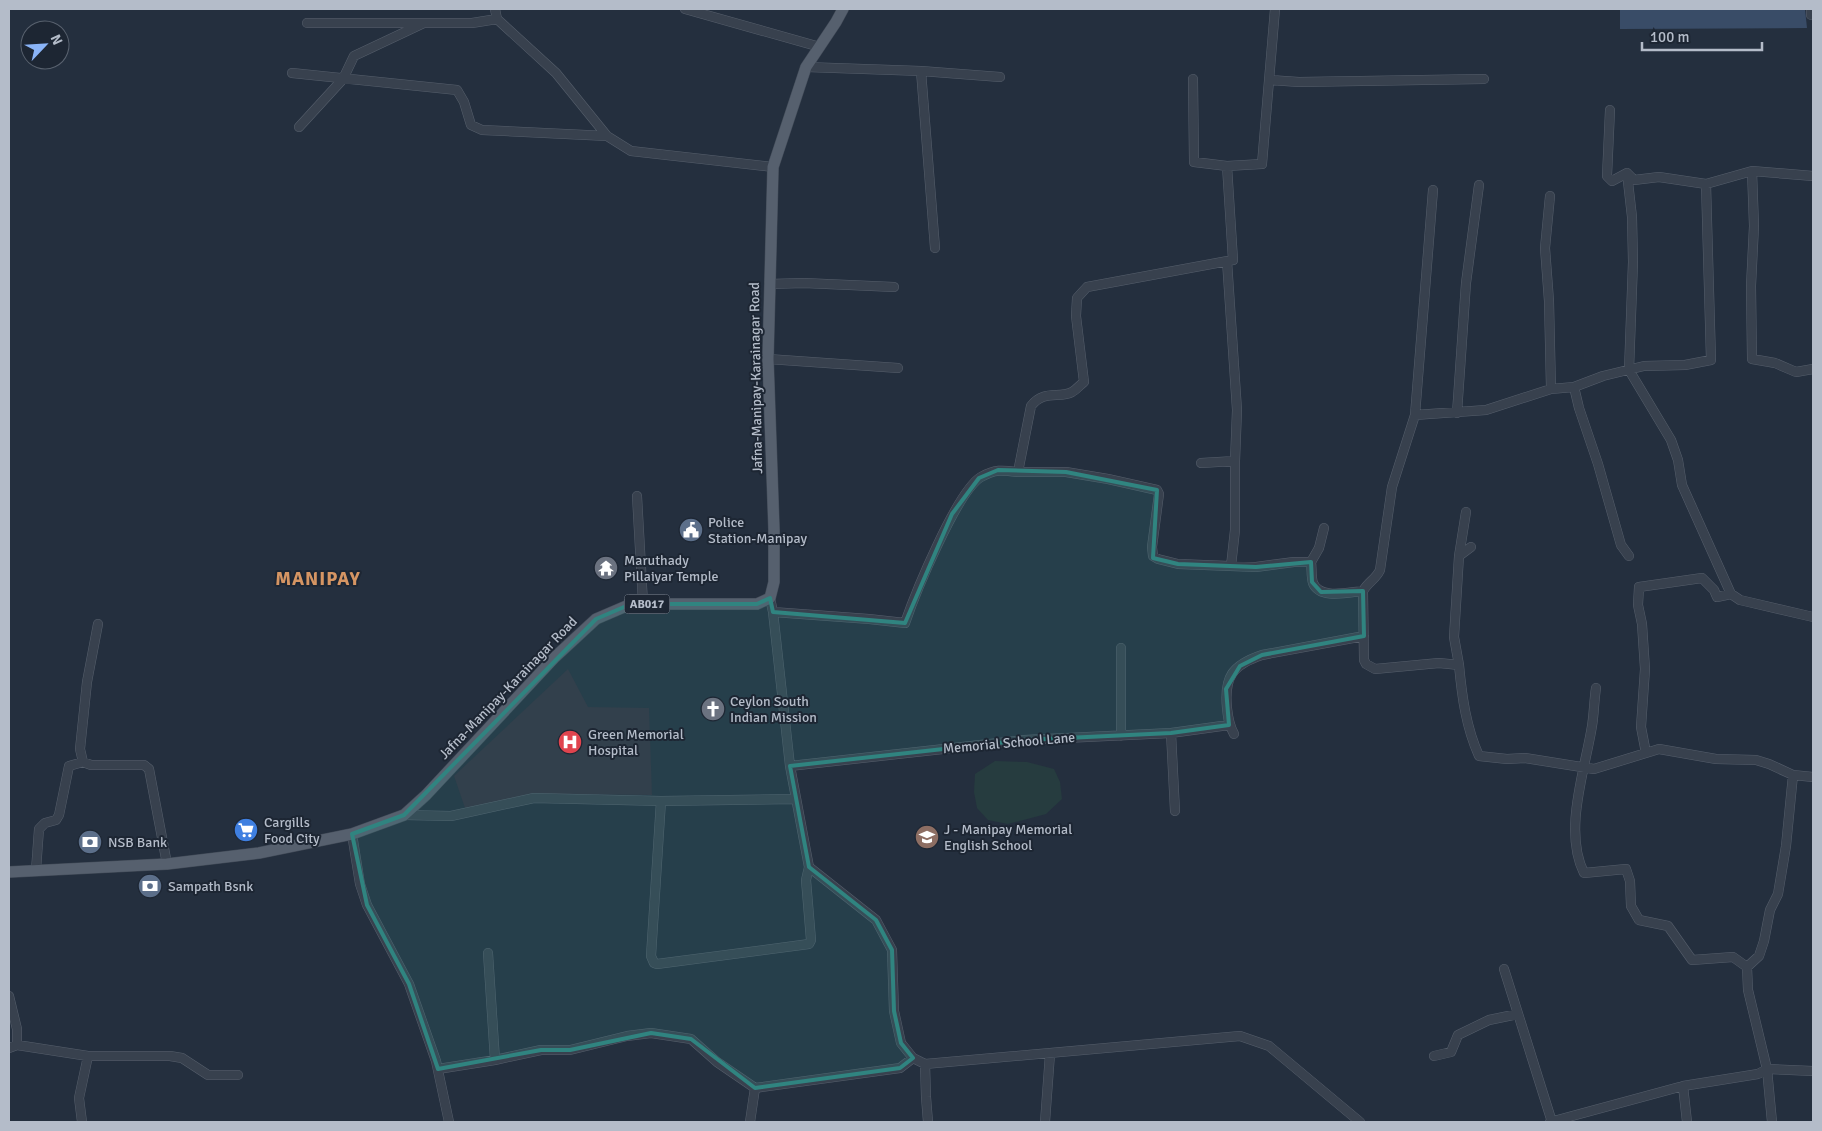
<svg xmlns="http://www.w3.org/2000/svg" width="1822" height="1131" font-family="Signika,sans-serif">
  <rect width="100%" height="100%" fill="#242f3e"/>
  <path fill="#32303f" d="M 568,669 L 588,707 L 649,708 L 652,795 L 535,794 L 465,808 L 454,776 Z"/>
  <path fill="#263c3f" d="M 995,761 L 1027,762 L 1054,769 L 1060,782 L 1062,799 L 1046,814 L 1008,824 L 988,820 L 977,808 L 974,792 L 975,774 Z"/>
  <path fill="#394c67" d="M 1620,9 L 1805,9 L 1807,28 L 1620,29 Z"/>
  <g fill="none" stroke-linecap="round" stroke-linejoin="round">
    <g stroke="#565f6c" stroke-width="10">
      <path id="minor" d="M 495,9 L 497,19 L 556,73 L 607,136 L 631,151 L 773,167
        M 685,9 L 820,47
        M 1811,9 L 1811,15
        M 307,23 L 472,23 L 497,19
        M 806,67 L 921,71 L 935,248
        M 921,71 L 1000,77
        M 292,73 L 457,90 L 464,102 L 471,125 L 482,130 L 607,136
        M 1193,79 L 1194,162 L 1227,166 L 1262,164 L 1275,9
        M 1270,80 L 1299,82 L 1484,79
        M 1610,110 L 1607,176 L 1612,181 L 1627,173 L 1634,180 L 1659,177 L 1706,184 L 1752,171 L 1813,176
        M 299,127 L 343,79 L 354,56 L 424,23
        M 1752,171 L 1754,226 L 1751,286 L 1752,359 L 1775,363 L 1796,372 L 1813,369
        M 1627,173 L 1632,217 L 1633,262 L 1629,370 L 1671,440 L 1678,460 L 1682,485 L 1731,594 L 1740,600 L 1813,617
        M 1433,190 L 1415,415 L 1392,487 L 1380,570 C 1376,579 1368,582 1363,591 L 1364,660 L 1366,664 L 1375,669 L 1439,663 L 1459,665 C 1462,697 1466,727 1479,756 L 1507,759 L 1525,758 L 1594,769 L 1659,749 L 1716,759 L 1756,760 L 1769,764 L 1793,775 L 1813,777
        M 1550,196 L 1545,248 L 1549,301 L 1551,389
        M 769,284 L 804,283 L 894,287
        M 768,359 L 898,368
        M 1574,387 L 1579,408 L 1598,464 L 1621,545 L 1629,556
        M 1457,413 L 1466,283 L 1479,185
        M 1415,415 L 1486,410 L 1551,389 L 1574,387 L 1603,376 L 1644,366 L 1685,365 L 1711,360 L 1706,184
        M 1201,463 L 1235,461 L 1237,410 L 1227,261
        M 1018,472 L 1066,472 L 1108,479 L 1157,490 L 1159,494 L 1152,547 L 1153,556 L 1158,559 L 1178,564 L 1256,567 L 1294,562 L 1311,562 C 1312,569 1311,577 1313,583 C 1320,600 1349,592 1363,591
        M 637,496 L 643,603
        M 1459,556 L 1466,512
        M 1311,562 L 1319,548 L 1324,528
        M 1231,566 L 1235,530 L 1235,461
        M 770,598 L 773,612 L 790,766 L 809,867 L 876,920 L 892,950 L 894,1011 L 901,1043 L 913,1058 L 925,1064 L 1240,1036 L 1269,1046 L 1360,1122
        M 773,612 L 869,619 L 905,623 C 915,594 957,491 981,477 C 995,469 1002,470 1018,472 L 1031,406 C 1044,389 1059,399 1072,392 C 1076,390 1080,385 1084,382 L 1076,316 L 1077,298 L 1087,287 L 1233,260 L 1227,166
        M 98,624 L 87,682 L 80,749 L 83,762 L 91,765 L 144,765 L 149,769 L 167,864
        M 1121,648 L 1121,736
        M 1459,665 L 1454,637 L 1459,556 L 1471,547
        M 1596,688 C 1594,701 1594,714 1592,726 C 1585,770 1563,831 1584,873 L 1626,869 L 1630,881 L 1631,906 L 1639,920 L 1668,926 L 1692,960 L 1733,957 L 1747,967
        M 1171,733 L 1175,811
        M 1234,734 C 1229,725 1228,718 1227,708 C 1224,677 1232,665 1262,655 L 1364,636
        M 1646,753 L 1641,727 L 1645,669 L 1642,624 L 1638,605 L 1639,587 L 1702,578 L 1714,590 L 1717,597 L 1731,594
        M 790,766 L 1024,740 L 1171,733 L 1229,725
        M 661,801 L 651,956 L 654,963 L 657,964 L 809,944 L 811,940 L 806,880 L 809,867
        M 404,815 L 451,816 L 534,798 L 661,801 L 796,799
        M 352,834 L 360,884 L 367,905 L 409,984 L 436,1061 L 449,1122
        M 36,870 L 39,829 L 45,823 L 56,820 L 59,815 L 69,766 L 83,762
        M 488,953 L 495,1060
        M 1504,969 L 1552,1122
        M 9,996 L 17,1029 L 17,1045 L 9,1048
        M 17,1045 L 88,1056 L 170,1056 L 182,1058 L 208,1075 L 238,1075
        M 1434,1056 L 1451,1052 L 1458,1035 L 1489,1020 L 1518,1014
        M 925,1064 L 926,1097 L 928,1122
        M 438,1069 L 495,1060 L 541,1050 L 570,1050 L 627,1036 L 651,1033 L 691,1039 L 717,1062 L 755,1088
        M 1683,1086 L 1687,1122
        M 82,1122 L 79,1098 L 88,1056
        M 750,1122 L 755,1088 L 900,1068 L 913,1058
        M 1045,1122 L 1050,1054
        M 1550,1122 L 1683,1086 L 1758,1074 L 1767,1069 L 1813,1071
        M 1772,1122 L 1767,1069 L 1748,990 L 1747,967 L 1759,956 L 1764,941 L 1770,910 L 1778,894 L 1786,846 L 1793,775"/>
    </g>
    <g stroke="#414a57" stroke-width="12">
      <path id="major" d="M 9,872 L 167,864 L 259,853 L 352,834 L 404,815 L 426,795 L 555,657 L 596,619 L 631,604 L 757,604 L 770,598 L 774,582 L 774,530 L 768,359 L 773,167 L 806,67 L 836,22 L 843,9"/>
    </g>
    <use href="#minor" stroke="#38414e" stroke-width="9"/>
    <use href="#major" stroke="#56606e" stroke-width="11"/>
  </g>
  <path fill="#308480" fill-opacity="0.2" stroke="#308480" stroke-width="4" stroke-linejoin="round" d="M 998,470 L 1066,472 L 1157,490 L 1153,558 L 1178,564 L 1256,567 L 1311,562 L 1312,582 L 1321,592 L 1363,591 L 1364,636 L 1262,655 L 1240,666 L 1226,689 L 1229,725 L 1171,733 L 1024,740 L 790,766 L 809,867 L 876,920 L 892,950 L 894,1011 L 901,1043 L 913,1058 L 900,1068 L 755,1088 L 691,1039 L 651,1033 L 570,1050 L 541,1050 L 438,1069 L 409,984 L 367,905 L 352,834 L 404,815 L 596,619 L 631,604 L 757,604 L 770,598 L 773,612 L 905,623 L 952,514 L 979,478 Z"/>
  <defs>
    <g id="civic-disc" transform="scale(1.25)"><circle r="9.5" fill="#5c6f8a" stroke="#1d2633"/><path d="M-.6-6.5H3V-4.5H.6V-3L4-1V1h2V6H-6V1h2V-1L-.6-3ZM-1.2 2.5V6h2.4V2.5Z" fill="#fff"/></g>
    <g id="temple-disc" transform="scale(1.25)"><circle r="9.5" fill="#6b7280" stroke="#1d2633"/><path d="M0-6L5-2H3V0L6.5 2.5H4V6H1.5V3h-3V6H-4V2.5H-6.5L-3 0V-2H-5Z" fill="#fff"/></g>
    <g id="church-disc" transform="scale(1.25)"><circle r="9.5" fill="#6b7280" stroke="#1d2633"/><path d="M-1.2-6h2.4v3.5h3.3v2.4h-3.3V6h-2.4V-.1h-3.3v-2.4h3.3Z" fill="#fff"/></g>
    <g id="hospital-disc" transform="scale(1.25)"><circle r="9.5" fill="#e0444e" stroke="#1d2633"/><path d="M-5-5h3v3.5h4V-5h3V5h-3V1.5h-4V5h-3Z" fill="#fff"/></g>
    <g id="supermarket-disc" transform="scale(1.25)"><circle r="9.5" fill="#3f7fe0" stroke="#1d2633"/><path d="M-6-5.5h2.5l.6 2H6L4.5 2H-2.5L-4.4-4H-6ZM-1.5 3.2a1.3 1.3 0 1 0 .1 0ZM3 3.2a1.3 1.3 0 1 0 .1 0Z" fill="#fff"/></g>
    <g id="school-disc" transform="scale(1.25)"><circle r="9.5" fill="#8d6e63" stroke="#1d2633"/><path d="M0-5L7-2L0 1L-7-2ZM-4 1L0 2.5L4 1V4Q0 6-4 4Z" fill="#fff"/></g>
    <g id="bank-disc" transform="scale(1.25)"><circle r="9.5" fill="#5c6f8a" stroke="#1d2633"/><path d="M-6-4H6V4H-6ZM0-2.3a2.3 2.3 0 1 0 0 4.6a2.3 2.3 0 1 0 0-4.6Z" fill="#fff"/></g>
  </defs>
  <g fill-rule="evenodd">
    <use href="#civic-disc" x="691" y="530"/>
    <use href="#temple-disc" x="606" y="568"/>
    <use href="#church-disc" x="713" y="709"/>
    <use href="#hospital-disc" x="570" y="742"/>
    <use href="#supermarket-disc" x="246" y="830"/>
    <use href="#school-disc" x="927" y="837"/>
    <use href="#bank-disc" x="90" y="842"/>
    <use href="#bank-disc" x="150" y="886"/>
  </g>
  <g text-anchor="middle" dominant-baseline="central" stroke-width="4" stroke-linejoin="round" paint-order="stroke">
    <rect fill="#1d2633" stroke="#878f9c" stroke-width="1" x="624.5" y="594.5" width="45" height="19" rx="4"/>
    <g font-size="12" font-weight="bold" fill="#b4bcc9">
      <text x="647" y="604">AB017</text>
    </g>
    <g font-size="14" fill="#b4bcc9" stroke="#1d2633">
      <text transform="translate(756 378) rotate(-91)">Jafna-Manipay-Karainagar Road</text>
      <text transform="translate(508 688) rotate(-46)">Jafna-Manipay-Karainagar Road</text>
      <text transform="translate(1009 743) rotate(-5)">Memorial School Lane</text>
    </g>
    <g font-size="14" fill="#b4bcc9" stroke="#1d2633" text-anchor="start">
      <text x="708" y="522">Police<tspan x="708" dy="16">Station-Manipay</tspan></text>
      <text x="624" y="560">Maruthady<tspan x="624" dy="16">Pillaiyar Temple</tspan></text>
      <text x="730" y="701">Ceylon South<tspan x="730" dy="16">Indian Mission</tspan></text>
      <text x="588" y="734">Green Memorial<tspan x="588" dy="16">Hospital</tspan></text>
      <text x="264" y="822">Cargills<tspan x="264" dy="16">Food City</tspan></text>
      <text x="944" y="829">J - Manipay Memorial<tspan x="944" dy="16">English School</tspan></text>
      <text x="108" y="842">NSB Bank</text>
      <text x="168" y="886">Sampath Bsnk</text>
    </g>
    <g font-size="19" font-weight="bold" letter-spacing="1" fill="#d59563" stroke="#1d2633">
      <text x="318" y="579">MANIPAY</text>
    </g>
  </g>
  <rect width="1822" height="1131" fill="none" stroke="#b4bcc9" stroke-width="20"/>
  <g transform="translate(45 45) rotate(65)"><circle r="24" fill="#1d2633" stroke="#59626f"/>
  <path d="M0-4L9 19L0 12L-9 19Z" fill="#8ab4f8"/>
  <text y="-8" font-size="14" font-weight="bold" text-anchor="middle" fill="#b4bcc9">N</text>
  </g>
  <path d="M1642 42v8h120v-8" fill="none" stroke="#b4bcc9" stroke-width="2.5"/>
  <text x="1650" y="42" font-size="15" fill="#b4bcc9" stroke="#1d2633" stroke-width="4" paint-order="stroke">100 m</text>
</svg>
